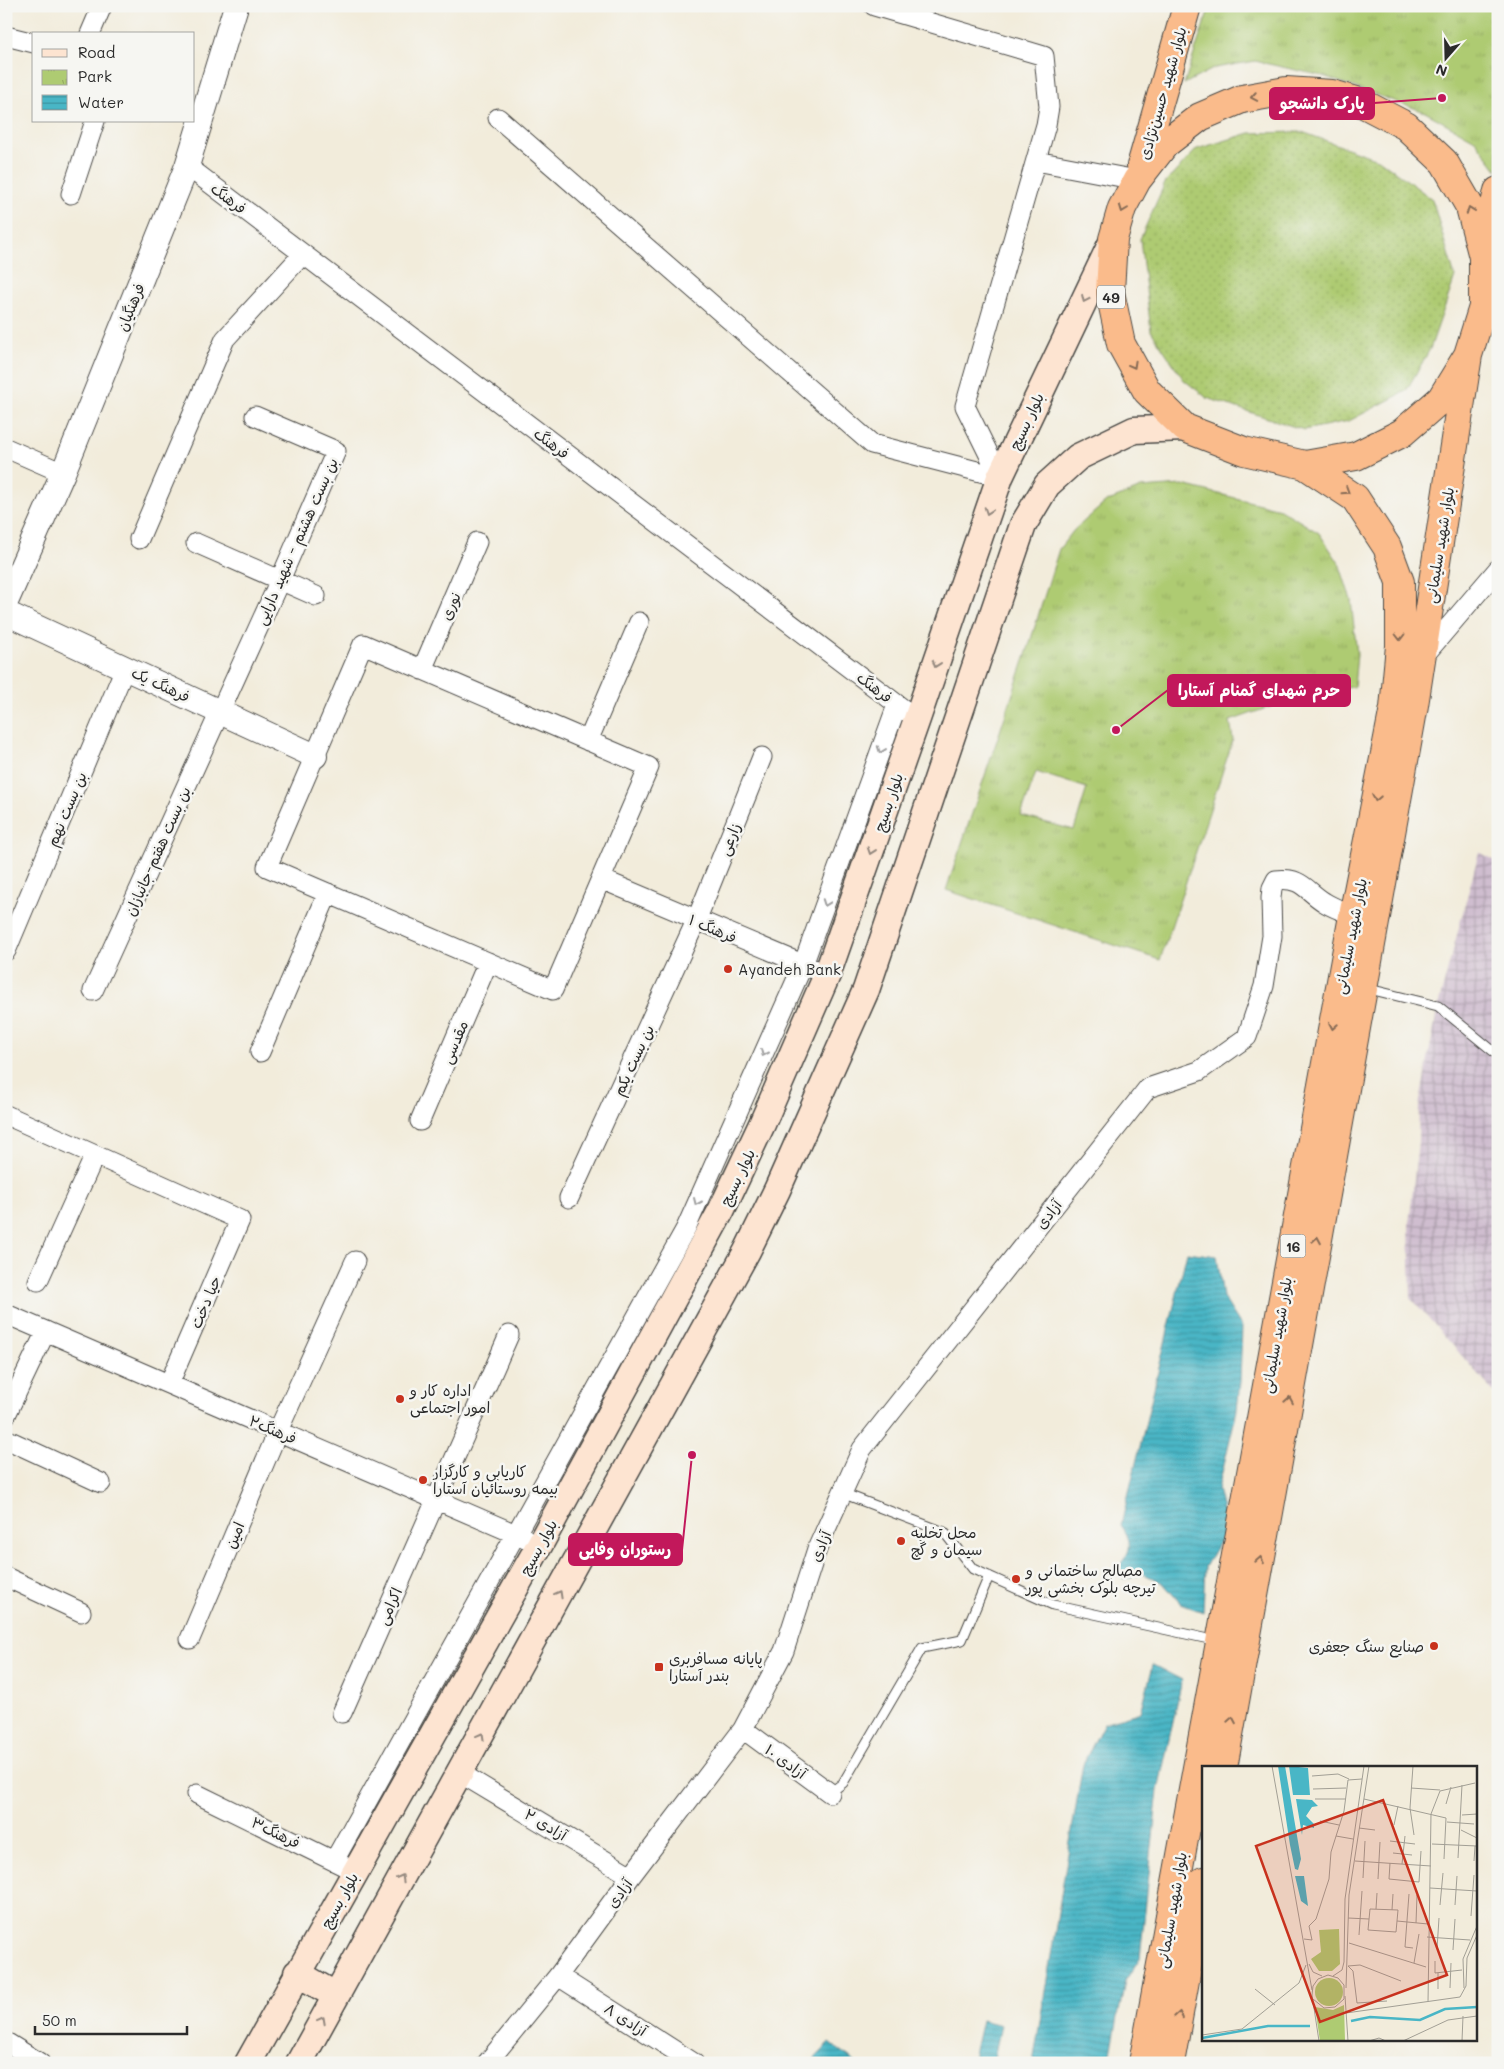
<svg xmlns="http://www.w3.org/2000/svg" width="1504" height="2069" font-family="Mali,'Playpen Sans Arabic',sans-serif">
  <defs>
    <pattern id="industrial-grid" width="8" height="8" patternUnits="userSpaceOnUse" patternTransform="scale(1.25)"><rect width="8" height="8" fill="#cfbdcf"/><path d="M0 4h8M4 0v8" fill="none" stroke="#a89aa8"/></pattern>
    <pattern id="grass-dots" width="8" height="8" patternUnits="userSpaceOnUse" patternTransform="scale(1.25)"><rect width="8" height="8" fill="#aecb72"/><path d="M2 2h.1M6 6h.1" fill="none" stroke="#96ae63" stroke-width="1.8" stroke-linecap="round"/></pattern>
    <pattern id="park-tufts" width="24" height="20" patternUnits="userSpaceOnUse" patternTransform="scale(1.25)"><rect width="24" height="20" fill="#aecb72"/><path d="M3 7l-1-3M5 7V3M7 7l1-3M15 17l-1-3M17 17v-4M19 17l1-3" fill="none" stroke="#96ae63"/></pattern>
    <pattern id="water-rules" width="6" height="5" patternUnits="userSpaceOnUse" patternTransform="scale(1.25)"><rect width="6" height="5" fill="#49b6c6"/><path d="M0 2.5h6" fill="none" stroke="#3d94a1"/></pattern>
  </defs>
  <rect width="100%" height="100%" fill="#f6f6f2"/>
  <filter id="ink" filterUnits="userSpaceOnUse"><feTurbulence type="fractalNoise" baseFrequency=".02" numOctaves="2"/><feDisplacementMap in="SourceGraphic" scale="10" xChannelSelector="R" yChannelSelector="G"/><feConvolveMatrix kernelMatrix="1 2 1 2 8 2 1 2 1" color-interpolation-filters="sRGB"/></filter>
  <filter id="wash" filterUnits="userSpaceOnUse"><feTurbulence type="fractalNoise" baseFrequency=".0096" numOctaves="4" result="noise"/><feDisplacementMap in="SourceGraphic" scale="20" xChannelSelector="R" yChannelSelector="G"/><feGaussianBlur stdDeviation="1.12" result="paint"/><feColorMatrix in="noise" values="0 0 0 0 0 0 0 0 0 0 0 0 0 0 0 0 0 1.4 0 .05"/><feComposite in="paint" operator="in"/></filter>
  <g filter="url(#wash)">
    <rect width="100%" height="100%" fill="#f2ecdb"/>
    <path fill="url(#industrial-grid)" d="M 1479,852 L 1498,862 L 1498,1397 L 1411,1298 L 1409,1224 L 1418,1142 L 1419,1106 L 1438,1006 Z"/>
    <path fill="url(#grass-dots)" stroke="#6c7b4e" d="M 1302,132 L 1380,160 L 1432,199 L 1455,277 L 1430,349 L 1406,391 L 1349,421 L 1304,430 L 1207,398 L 1184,380 L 1151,331 L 1140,239 L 1165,183 L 1197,149 L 1250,133 Z"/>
    <path fill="url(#park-tufts)" stroke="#6c7b4e" fill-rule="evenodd" d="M 1210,6 L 1498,6 L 1498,171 L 1475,140 L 1425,112 L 1323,76 L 1255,61 L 1215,68 L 1184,84 Z
      M 1183,485 L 1280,509 L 1319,533 L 1339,563 L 1351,600 L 1357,654 L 1354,687 L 1312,692 L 1230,721 L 1233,740 L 1160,960 L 946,890 L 1027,652 L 1059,549 L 1074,530 L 1106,502 L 1141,488 ZM 1036,772 L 1087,788 L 1074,830 L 1021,816 Z"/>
    <path fill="url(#water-rules)" stroke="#3a7078" d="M 1187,1252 L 1217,1256 L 1223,1297 L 1242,1327 L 1240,1382 L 1237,1410 L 1218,1489 L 1227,1528 L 1205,1567 L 1203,1612 L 1181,1604 L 1163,1583 L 1144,1574 L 1124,1580 L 1114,1572 C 1129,1554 1136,1546 1121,1525 Z
      M 1153,1665 L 1182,1680 L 1158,1790 L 1140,1958 L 1125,1981 L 1109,2063 L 1033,2063 L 1083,1764 L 1104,1723 L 1141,1712 Z
      M 982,2020 L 1001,2025 L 993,2063 L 972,2063 Z
      M 830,2043 L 856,2063 L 814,2063 L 814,2059 Z"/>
  </g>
  <g filter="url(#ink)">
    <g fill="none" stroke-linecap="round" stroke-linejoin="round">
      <g stroke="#494845" stroke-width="11">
        <path id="service" d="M 1365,988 L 1438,1006 L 1498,1055
          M 842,1493 L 944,1532 L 973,1569 L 1053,1605 L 1218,1641
          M 830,1793 L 843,1783 L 922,1648 L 962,1640 L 989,1576"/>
      </g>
      <g stroke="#494845" stroke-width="21">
        <path id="minor" d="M 874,6 L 1044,56 L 1049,107 L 1046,125 L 965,406 L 1000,477
          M 90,34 L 102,6
          M 6,36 L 34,43
          M 498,118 L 872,444 L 1000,477
          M 1036,161 L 1137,180
          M 187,166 L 906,711
          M 71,194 L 95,121
          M 6,448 L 63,473
          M 139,539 L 225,339 L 303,254
          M 196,543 L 316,596
          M 363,644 L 649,767 L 553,990 L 267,867 Z
          M 1422,658 L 1498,569
          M 422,670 L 477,542
          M 588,741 L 639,622
          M 601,879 L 814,969
          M 6,951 L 125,668
          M 93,991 L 280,580 L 336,451 L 255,416
          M 260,1052 L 328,893
          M 6,1115 L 240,1220 L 169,1384
          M 420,1121 L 488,962
          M 569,1198 L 696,921 L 762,757
          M 38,1281 L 95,1155
          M 6,1314 L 525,1538
          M 6,1415 L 46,1331
          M 6,1439 L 101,1483
          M 6,1577 L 81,1612
          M 190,1639 L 278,1431 L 355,1261
          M 342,1713 L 509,1335
          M 743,1729 L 830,1793
          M 460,1773 L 631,1876
          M 197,1794 L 344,1866
          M 334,1861 L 686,1228 L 803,965 L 897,705
          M 558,1976 L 694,2063
          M 6,2042 L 40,2063
          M 487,2063 L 558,1976 L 631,1876 L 743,1729 L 784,1651 L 817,1549 L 862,1449 L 1148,1088 L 1199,1071 L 1247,1037 L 1264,986 L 1272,936 L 1271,898 L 1272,888 L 1276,880 C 1302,877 1305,890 1324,902 C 1333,908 1344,911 1353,916"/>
      </g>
      <g stroke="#494845" stroke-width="26">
        <path id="tertiary" d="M 6,602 L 63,473 L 187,166 L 236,6
          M 6,613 L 315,756"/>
      </g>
      <g stroke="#494845" stroke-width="29">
        <path id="secondary" d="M 297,1973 L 335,1995
          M 248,2063 L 540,1544 L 722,1209 L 762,1124 L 827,975 L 917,719 L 1000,477 L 1113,240
          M 299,2063 L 691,1353 L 747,1251 L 777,1190 L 866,990 L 1023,525 L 1047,485 L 1078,457 L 1134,430 L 1185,428"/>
      </g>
      <g stroke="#494845" stroke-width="30">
        <path id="trunk" d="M 1141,166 L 1187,6
          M 1483,257 L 1470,207 L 1444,162 L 1406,126 L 1360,102 L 1332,94 L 1286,91 L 1242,99 L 1200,117 L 1165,144 L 1137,180 L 1122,208 L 1113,239 L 1110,292 L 1121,344 L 1147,391 L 1185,428 L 1244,451 L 1305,465 L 1356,456 L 1402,433 L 1441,399 L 1468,355 L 1483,307 L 1483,257 L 1498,191
          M 1223,1768 L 1414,705 L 1468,355
          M 1143,2063 L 1353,916 L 1394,708 L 1400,646 L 1400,582 L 1387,547 L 1355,498 L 1305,465
          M 1170,2063 L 1203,1881"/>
      </g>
      <use href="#service" stroke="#fff" stroke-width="9"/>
      <use href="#minor" stroke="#fff" stroke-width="19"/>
      <use href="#tertiary" stroke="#fff" stroke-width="24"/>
      <use href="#secondary" stroke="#fde4d1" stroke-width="26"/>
      <use href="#trunk" stroke="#fabb8b" stroke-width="28"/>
    </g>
    <defs><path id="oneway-chevron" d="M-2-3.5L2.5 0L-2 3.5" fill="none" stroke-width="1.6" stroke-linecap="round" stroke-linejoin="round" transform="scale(1.25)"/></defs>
    <g stroke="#886c56">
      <use href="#oneway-chevron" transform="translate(1254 97) rotate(170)"/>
      <use href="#oneway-chevron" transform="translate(1123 209) rotate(111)"/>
      <use href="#oneway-chevron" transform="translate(1470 210) rotate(-110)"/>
      <use href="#oneway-chevron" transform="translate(1133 365) rotate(61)"/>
      <use href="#oneway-chevron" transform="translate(1346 491) rotate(33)"/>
      <use href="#oneway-chevron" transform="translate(1400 637) rotate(90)"/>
      <use href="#oneway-chevron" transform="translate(1376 798) rotate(101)"/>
      <use href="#oneway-chevron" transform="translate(1333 1026) rotate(100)"/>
      <use href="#oneway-chevron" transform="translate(1317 1240) rotate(-80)"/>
      <use href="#oneway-chevron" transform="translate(1289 1400) rotate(-80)"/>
      <use href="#oneway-chevron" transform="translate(1260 1560) rotate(-80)"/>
      <use href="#oneway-chevron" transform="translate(1232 1720) rotate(-80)"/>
      <use href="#oneway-chevron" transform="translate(1179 2015) rotate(-80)"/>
    </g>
    <g stroke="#94887e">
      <use href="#oneway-chevron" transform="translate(1085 299) rotate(115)"/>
      <use href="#oneway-chevron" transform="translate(988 511) rotate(109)"/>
      <use href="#oneway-chevron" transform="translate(936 664) rotate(109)"/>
      <use href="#oneway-chevron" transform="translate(871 851) rotate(109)"/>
      <use href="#oneway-chevron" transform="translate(559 1594) rotate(-61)"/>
      <use href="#oneway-chevron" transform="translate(481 1736) rotate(-61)"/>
      <use href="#oneway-chevron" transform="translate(401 1878) rotate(-61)"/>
      <use href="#oneway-chevron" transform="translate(322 2020) rotate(-62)"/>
    </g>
    <g stroke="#a0a0a0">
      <use href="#oneway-chevron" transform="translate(881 750) rotate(110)"/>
      <use href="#oneway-chevron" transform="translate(826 903) rotate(110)"/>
      <use href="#oneway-chevron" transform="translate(764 1053) rotate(114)"/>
      <use href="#oneway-chevron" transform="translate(697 1202) rotate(114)"/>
    </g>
  </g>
  <g fill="#c8321e" stroke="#f6f6f2" stroke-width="2">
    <circle cx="728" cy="969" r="5"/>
    <circle cx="400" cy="1399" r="5"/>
    <circle cx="423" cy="1480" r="5"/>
    <circle cx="901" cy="1541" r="5"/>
    <circle cx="1016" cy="1579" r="5"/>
    <circle cx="1434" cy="1646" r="5"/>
    <rect x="654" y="1662" width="10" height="10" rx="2.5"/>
  </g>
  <g text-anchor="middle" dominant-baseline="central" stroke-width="5" stroke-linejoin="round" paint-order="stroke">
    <g fill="#f6f6f2" stroke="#686867" stroke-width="1">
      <rect x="1097" y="285.5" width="28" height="23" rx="4"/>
      <rect x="1280.5" y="1234.5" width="25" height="23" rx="4"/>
    </g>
    <g font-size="14" font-weight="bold" fill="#2b2b2b">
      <text x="1111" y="297">49</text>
      <text x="1293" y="1246">16</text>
    </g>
    <g font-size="15" fill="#2b2b2b" stroke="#f6f6f2">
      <text transform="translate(1162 93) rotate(-74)">بلوار شهید حسین‌نژادی</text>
      <text transform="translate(229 198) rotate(37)">فرهنگ</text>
      <text transform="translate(130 307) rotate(-68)">فرهنگیان</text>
      <text transform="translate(1026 421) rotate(-65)">بلوار بسیج</text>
      <text transform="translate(552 443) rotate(37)">فرهنگ</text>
      <text transform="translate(296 541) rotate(-66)">بن بست هشتم - شهید دارایی</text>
      <text transform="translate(1439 545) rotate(-81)">بلوار شهید سلیمانی</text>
      <text transform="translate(450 606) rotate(-67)">نوری</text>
      <text transform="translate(161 684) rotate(25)">فرهنگ یک</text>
      <text transform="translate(875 687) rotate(37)">فرهنگ</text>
      <text transform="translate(888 802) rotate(-71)">بلوار بسیج</text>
      <text transform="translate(66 809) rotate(-67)">بن بست نهم</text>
      <text transform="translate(729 839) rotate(-68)">زارعی</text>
      <text transform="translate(157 851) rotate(-66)">بن بست هفتم-جانبازان</text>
      <text transform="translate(713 928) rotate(23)">فرهنگ ۱</text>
      <text transform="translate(1350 936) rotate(-79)">بلوار شهید سلیمانی</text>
      <text transform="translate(454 1042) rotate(-67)">مقدسی</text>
      <text transform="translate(633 1060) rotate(-65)">بن بست یکم</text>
      <text transform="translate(737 1177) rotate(-64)">بلوار بسیج</text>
      <text transform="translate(1048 1214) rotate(-52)">آزادی</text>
      <text transform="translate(205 1302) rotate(-67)">حیا دخت</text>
      <text transform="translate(1276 1335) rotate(-80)">بلوار شهید سلیمانی</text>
      <text transform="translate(273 1429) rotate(23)">فرهنگ۲</text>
      <text transform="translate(234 1535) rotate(-67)">امین</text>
      <text transform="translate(820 1546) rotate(-68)">آزادی</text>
      <text transform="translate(538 1547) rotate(-61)">بلوار بسیج</text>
      <text transform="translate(389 1606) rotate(-66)">اکرامی</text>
      <text transform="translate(786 1761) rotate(36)">آزادی ۱۰</text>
      <text transform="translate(546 1824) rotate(31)">آزادی ۲</text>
      <text transform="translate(276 1832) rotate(26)">فرهنگ۳</text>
      <text transform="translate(619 1893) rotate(-54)">آزادی</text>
      <text transform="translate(339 1900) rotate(-61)">بلوار بسیج</text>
      <text transform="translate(1171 1910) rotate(-80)">بلوار شهید سلیمانی</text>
      <text transform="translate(626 2019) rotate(33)">آزادی ۸</text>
    </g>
    <g font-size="15" fill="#2b2b2b" stroke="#f6f6f2" text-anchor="start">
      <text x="738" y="969">Ayandeh Bank</text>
      <text x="410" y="1390">اداره کار و<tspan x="410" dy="17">امور اجتماعی</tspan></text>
      <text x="433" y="1471">کاریابی و کارگزار<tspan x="433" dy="17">بیمه روستائیان آستارا</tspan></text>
      <text x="911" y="1532">محل تخلیه<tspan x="911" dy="17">سیمان و گچ</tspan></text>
      <text x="1026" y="1570">مصالح ساختمانی و<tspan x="1026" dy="17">تیرچه بلوک بخشی پور</tspan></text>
      <text x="1424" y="1646" text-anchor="end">صنایع سنگ جعفری</text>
      <text x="669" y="1658">پایانه مسافربری<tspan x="669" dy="17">بندر آستارا</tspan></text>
    </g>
  </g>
  <g transform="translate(1202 1766)">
    <rect width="275" height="275" fill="#f2ecdb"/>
    <path d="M113 226a14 14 0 1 1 28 0a14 14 0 1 1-28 0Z" fill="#aecb72"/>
    <path d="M 137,163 L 138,198 L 130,205 L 117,205 L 109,193 L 119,186 L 117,164 ZM 142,239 L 143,275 L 118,275 L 113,241 L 131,244 Z" fill="#aecb72"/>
    <path d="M 76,0 L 83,0 L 99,93 L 96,104 L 93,103 L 88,79 ZM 87,0 L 106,2 L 108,29 L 91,29 ZM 94,33 L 110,34 L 116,40 L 110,41 L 104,50 L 112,58 L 112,62 L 101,59 L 100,69 ZM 93,110 L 102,110 L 106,140 L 99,135 Z" fill="#49b6c6"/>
    <path fill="none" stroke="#49b6c6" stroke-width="2.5" d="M 149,255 L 168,251 L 218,254 L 243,243 L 275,241M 0,272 L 66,260 L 108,260"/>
    <path fill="none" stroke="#a29f95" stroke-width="1" d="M 70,0 L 110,224M 211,0 L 208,42 L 212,69M 110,10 L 136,8 L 147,13M 209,22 L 238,24M 111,23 L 144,22M 113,33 L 144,33M 162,33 L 244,52 L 242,93M 244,38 L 249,21M 260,49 L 275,48M 118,55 L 137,59M 245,56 L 272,58M 192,59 L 196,40M 157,62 L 173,64M 259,64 L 275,72M 134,70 L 151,73M 188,75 L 213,78M 230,78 L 275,80M 191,87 L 210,89M 256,92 L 260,19M 153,95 L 229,100M 272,95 L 273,80M 188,97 L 187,113 L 217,116 L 219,85M 200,98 L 203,70M 161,112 L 163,75M 176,113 L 178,76M 228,122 L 275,125M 207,128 L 203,181 L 211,182M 238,139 L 241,107M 253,139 L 255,110M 168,143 L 196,144 L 194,166 L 166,164 ZM 174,143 L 175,127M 190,144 L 191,128M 269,150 L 272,109M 146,152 L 167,153M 195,155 L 226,158M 214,157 L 215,129M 157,169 L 160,125M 225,171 L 268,174M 102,173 L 110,174 L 107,160 L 114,153 L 127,113 L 129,86 L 142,45 L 146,14 L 160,13M 147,177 L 224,201M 235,183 L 237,152M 251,184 L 253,153M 233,195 L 233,207 L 260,204M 212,197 L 217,168M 107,198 L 111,206 L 120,210M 146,200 L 151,205 L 155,237 L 185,235M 146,200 L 158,199 L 199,215M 131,210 L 140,204 L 142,196 L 143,133 L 162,0M 144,222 L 147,129 L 167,0M 248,222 L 249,197M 262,222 L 261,193 L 275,160M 53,223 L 73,239M 236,223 L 236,207M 143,230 L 146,275M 111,233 L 122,242 L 133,241 L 142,233 L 142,219 L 136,212 L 126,209 L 116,213 L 111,220 L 110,229 L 117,275M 226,236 L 229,48 L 238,25 L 273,17M 144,247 L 258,231 L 264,220 L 265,192 L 275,169M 0,269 L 40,263 L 97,217 L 104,199M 61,275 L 99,275M 167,275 L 177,272 L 184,275M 201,275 L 246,254 L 275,250M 260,275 L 261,250"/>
    <path fill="#c8321e" fill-opacity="0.15" stroke="#c8321e" stroke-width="2.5" d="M 181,34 L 245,209 L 118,256 L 54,80 Z"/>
    <rect width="275" height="275" fill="none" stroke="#2b2b2b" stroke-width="2.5"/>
  </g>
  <path fill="none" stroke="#c2185b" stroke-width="2" d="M1442 98L1374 103M1116 730L1168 690M692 1455L682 1550"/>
  <g fill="#c2185b" stroke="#f6f6f2" stroke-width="2">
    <circle cx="1442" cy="98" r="5"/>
    <circle cx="1116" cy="730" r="5"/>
    <circle cx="692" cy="1455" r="5"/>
  </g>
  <g fill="#c2185b" stroke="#c2185b" stroke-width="2">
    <rect x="1270" y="88" width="104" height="31" rx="5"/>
    <rect x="1168" y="675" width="182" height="31" rx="5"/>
    <rect x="569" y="1534" width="113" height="31" rx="5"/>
  </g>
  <g font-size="16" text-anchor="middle" font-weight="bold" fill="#fff">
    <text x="1322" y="109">پارک دانشجو</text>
    <text x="1259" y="696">حرم شهدای گمنام آستارا</text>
    <text x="625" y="1555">رستوران وفایی</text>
  </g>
  <rect width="1504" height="2069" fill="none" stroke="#f6f6f2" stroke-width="25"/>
  <rect x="32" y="32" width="162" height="90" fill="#f6f6f2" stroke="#a5a5a2"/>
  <rect x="42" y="49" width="25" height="8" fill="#fde4d1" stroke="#a5a5a2"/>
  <text x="78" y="58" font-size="15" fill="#2b2b2b">Road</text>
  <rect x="42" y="70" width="25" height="15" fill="url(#park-tufts)" stroke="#a5a5a2"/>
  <text x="78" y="82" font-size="15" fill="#2b2b2b">Park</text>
  <rect x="42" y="95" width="25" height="15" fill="url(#water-rules)" stroke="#a5a5a2"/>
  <text x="78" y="108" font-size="15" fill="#2b2b2b">Water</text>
  <g transform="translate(1446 58) rotate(200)" stroke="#f6f6f2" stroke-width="4" paint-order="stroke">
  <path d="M0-4L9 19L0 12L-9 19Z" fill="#2b2b2b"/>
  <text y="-8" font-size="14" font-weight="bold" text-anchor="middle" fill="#2b2b2b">N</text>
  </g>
  <path d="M35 2026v8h152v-8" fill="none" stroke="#2b2b2b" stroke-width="2.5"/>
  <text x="42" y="2026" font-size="15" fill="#2b2b2b" stroke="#f6f6f2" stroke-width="4" paint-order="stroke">50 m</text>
</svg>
